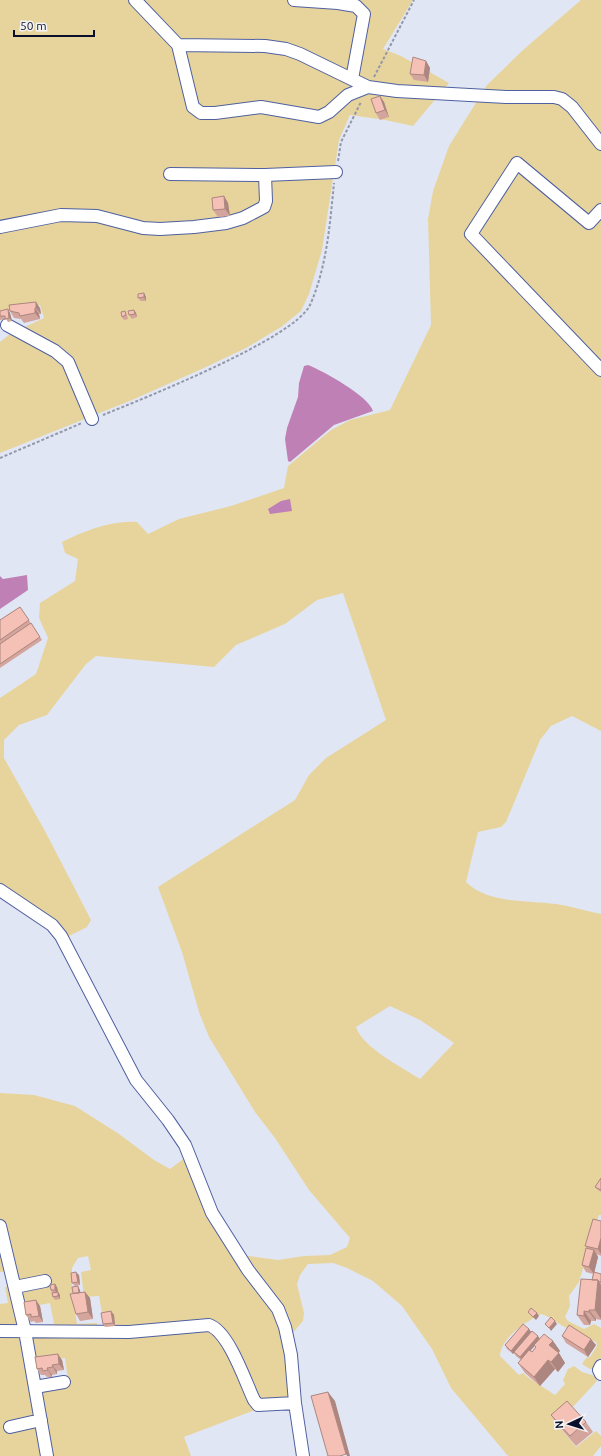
<svg xmlns="http://www.w3.org/2000/svg" width="601" height="1456" font-family="Ubuntu,sans-serif">
  <rect width="100%" height="100%" fill="#e1e6f5"/>
  <path fill="#e7d49c" fill-rule="evenodd" d="M 0,0 L 413,0 L 383,49 L 401,56 L 449,83 L 413,126 L 385,120 L 350,115 L 339,140 L 322,250 L 309,294 L 301,311 L 281,327 L 246,348 L 204,368 L 132,400 L 0,453 L 0,342 L 10,334 L 44,318 L 40,305 L 0,313 Z
    M 581,0 L 601,0 L 601,731 L 572,716 L 551,726 L 540,740 L 506,822 L 501,827 L 478,832 L 466,882 C 488,904 527,900 556,904 C 571,906 586,911 601,914 L 601,1215 L 599,1215 L 579,1282 L 569,1296 L 570,1306 L 565,1317 L 568,1321 L 584,1329 L 594,1324 L 601,1328 L 601,1362 L 597,1370 L 590,1369 L 582,1364 L 586,1358 L 590,1357 L 597,1346 L 596,1342 C 586,1337 577,1332 567,1328 C 557,1324 552,1317 541,1314 C 526,1322 501,1337 500,1356 L 519,1375 L 523,1373 C 533,1382 544,1387 555,1395 L 565,1384 L 563,1380 L 568,1369 L 574,1366 L 582,1372 L 595,1376 L 597,1381 L 557,1424 L 576,1447 L 596,1431 L 601,1436 L 601,1446 L 593,1456 L 508,1456 L 451,1388 L 432,1349 L 402,1306 L 373,1281 L 347,1268 L 333,1263 L 308,1264 L 300,1275 L 297,1284 L 304,1313 L 303,1321 L 291,1335 L 291,1408 L 255,1410 L 184,1437 L 191,1456 L 0,1456 L 0,1336 L 24,1338 L 32,1388 L 68,1380 L 65,1358 L 34,1363 L 30,1337 L 110,1335 L 102,1314 L 99,1296 L 84,1297 L 81,1272 L 91,1270 L 88,1256 L 78,1258 L 72,1268 L 72,1291 L 77,1324 L 97,1323 L 97,1328 L 35,1326 L 54,1324 L 50,1303 L 25,1308 L 20,1283 L 7,1271 L 0,1272 L 0,1093 L 34,1095 L 75,1106 L 119,1134 L 154,1160 L 170,1169 L 186,1157 L 234,1254 L 278,1260 L 304,1256 L 330,1255 L 347,1247 L 350,1238 L 309,1190 L 275,1138 L 255,1112 L 209,1037 L 199,1012 L 182,952 L 158,887 L 295,800 L 309,775 L 326,758 L 386,720 L 343,593 L 317,600 L 285,624 L 236,645 L 214,667 L 96,656 L 86,664 L 47,715 L 19,725 L 4,740 L 4,758 L 45,831 L 91,920 L 87,927 L 67,937 L 0,887 L 0,698 L 36,674 L 48,638 L 39,618 L 40,603 L 75,581 L 78,559 L 65,553 L 62,542 C 84,531 112,520 137,522 L 148,534 L 179,519 L 231,506 L 284,488 L 288,466 L 331,430 L 350,420 L 390,410 L 431,325 L 428,219 L 433,191 L 449,146 L 487,85 L 523,50 ZM 390,1006 L 420,1020 L 454,1043 L 420,1079 C 403,1068 362,1047 356,1027 Z
    M 11,1285 L 19,1326 L 0,1327 L 0,1304 L 8,1303 L 5,1287 Z"/>
  <path fill="#bf80b6" d="M 308,365 C 323,371 369,396 373,411 L 334,425 L 290,462 L 288,461 L 285,439 L 287,428 L 298,397 L 299,383 L 304,366 Z
    M 290,499 L 292,511 L 270,514 L 268,509 L 281,501 Z
    M 27,575 L 28,590 L 0,609 L 0,576 L 3,579 Z"/>
  <g fill="none" stroke-linecap="round" stroke-linejoin="round">
    <g stroke="#4f60a0" stroke-width="14">
      <path id="minor" d="M 135,0 L 178,45 L 265,46 L 286,49 L 300,54 L 368,87 L 397,91 L 506,97 L 554,97 L 562,99 L 572,107 L 601,144
        M 294,0 L 338,3 L 356,6 L 364,14 L 352,79
        M 178,45 L 193,107 L 201,113 L 215,113 L 261,107 L 319,117 L 329,112 L 348,95 L 368,87
        M 170,174 L 265,175
        M 601,210 L 589,223 L 517,163 L 471,234 L 601,370
        M 0,227 L 61,215 L 97,216 L 143,228 L 160,229 L 194,227 L 226,223 L 243,218 L 264,207 L 266,201 L 265,175 L 336,172
        M 7,325 L 55,351 L 68,362 L 92,419
        M 0,890 L 52,925 L 61,936 L 136,1080 L 168,1120 L 185,1145 L 212,1213 L 248,1270 L 278,1309 L 285,1327 L 291,1355 L 295,1403 L 303,1456
        M 0,1226 L 25,1331 L 47,1456
        M 15,1287 L 45,1281
        M 0,1331 L 129,1332 L 209,1325 C 229,1332 245,1381 254,1400 L 258,1405 L 295,1403
        M 601,1366 L 599,1370 L 601,1374
        M 35,1387 L 64,1382
        M 10,1427 L 41,1420"/>
    </g>
    <path stroke="#9297aa" stroke-width="2" stroke-dasharray="3 2" stroke-linecap="butt" d="M 374,77 L 414,0
      M 338,161 L 341,142 L 361,102
      M 103,415 C 142,399 294,339 310,305 C 327,267 330,223 334,183
      M 0,458 L 82,423"/>
    <use href="#minor" stroke="#fff" stroke-width="12"/>
  </g>
  <path fill="#d3a59c" fill-rule="evenodd" d="M 426,61 L 430,68 L 428,82 L 414,80 L 410,74 Z
    M 380,96 L 384,102 L 389,117 L 380,120 L 376,113 Z
    M 224,196 L 228,203 L 230,216 L 218,217 L 213,210 Z
    M 144,293 L 146,297 L 146,301 L 141,301 L 138,298 Z
    M 9,305 L 40,308 L 41,314 L 39,314 L 40,319 L 24,323 L 21,319 L 14,318 L 10,311 Z
    M 8,309 L 10,313 L 12,321 L 8,322 L 6,319 L 0,320 L 0,311 Z
    M 134,310 L 136,313 L 137,317 L 132,319 L 129,315 Z
    M 125,311 L 127,315 L 128,319 L 124,320 L 122,317 Z
    M 20,607 L 42,640 L 0,668 L 0,620 Z
    M 601,1178 L 601,1192 L 598,1190 L 595,1187 Z
    M 601,1221 L 601,1256 L 597,1254 L 598,1257 L 594,1272 L 601,1274 L 601,1320 L 596,1319 L 596,1321 L 591,1321 L 590,1325 L 584,1325 L 577,1315 L 592,1280 L 593,1274 L 586,1272 L 582,1265 L 587,1248 L 585,1246 Z
    M 79,1275 L 80,1285 L 75,1286 L 72,1283 Z
    M 57,1287 L 58,1292 L 60,1295 L 60,1299 L 55,1300 L 53,1297 L 52,1293 L 51,1290 Z
    M 80,1290 L 80,1292 L 85,1292 L 90,1298 L 93,1319 L 80,1321 L 76,1314 Z
    M 40,1306 L 43,1322 L 36,1323 L 34,1321 L 31,1322 L 26,1315 Z
    M 111,1311 L 114,1315 L 115,1326 L 105,1327 L 103,1324 Z
    M 529,1329 L 531,1332 L 540,1339 L 553,1341 L 560,1351 L 558,1352 L 565,1363 L 558,1372 L 555,1369 L 540,1386 L 525,1373 L 518,1363 L 521,1360 L 516,1356 L 514,1353 L 513,1354 L 507,1349 L 505,1345 ZM 535,1346 L 536,1347 L 532,1352 L 530,1351 Z
    M 562,1336 L 596,1345 L 588,1357 L 566,1343 Z
    M 62,1360 L 64,1370 L 57,1371 L 57,1374 L 52,1375 L 52,1377 L 47,1377 L 45,1375 L 41,1375 L 37,1369 Z
    M 551,1415 L 586,1422 L 593,1432 L 576,1446 L 558,1425 Z"/>
  <path fill="#ac867f" d="M 426,61 L 430,68 L 428,82 L 424,75 Z
    M 380,96 L 384,102 L 389,117 L 385,110 Z
    M 224,196 L 228,203 L 230,216 L 225,209 Z
    M 144,293 L 146,297 L 146,301 L 144,297 Z
    M 36,302 L 40,308 L 41,314 L 36,308 Z
    M 35,308 L 39,314 L 40,319 L 35,313 Z
    M 8,309 L 10,313 L 12,321 L 9,318 Z
    M 134,310 L 136,313 L 137,317 L 135,314 Z
    M 601,1238 L 601,1254 L 598,1249 Z
    M 594,1250 L 598,1257 L 594,1274 L 589,1267 Z
    M 76,1272 L 79,1275 L 80,1285 L 78,1282 Z
    M 598,1280 L 601,1285 L 601,1319 L 595,1310 Z
    M 55,1284 L 57,1287 L 58,1292 L 60,1295 L 60,1299 L 55,1290 Z
    M 78,1286 L 80,1290 L 81,1298 L 79,1295 Z
    M 85,1292 L 90,1298 L 93,1319 L 88,1312 Z
    M 36,1300 L 40,1306 L 43,1322 L 39,1316 Z
    M 589,1310 L 596,1319 L 596,1321 L 589,1312 Z
    M 111,1311 L 114,1315 L 115,1326 L 113,1323 Z
    M 584,1311 L 591,1321 L 590,1325 L 584,1316 Z
    M 537,1313 L 539,1316 L 536,1320 L 533,1317 Z
    M 555,1321 L 557,1324 L 551,1331 L 549,1328 Z
    M 529,1329 L 531,1332 L 513,1354 L 511,1351 Z
    M 538,1336 L 540,1339 L 522,1361 L 520,1357 Z
    M 591,1339 L 596,1345 L 588,1357 L 584,1350 Z
    M 553,1341 L 560,1351 L 556,1355 L 549,1345 Z
    M 559,1353 L 565,1363 L 558,1372 L 551,1362 Z
    M 58,1354 L 62,1360 L 64,1370 L 59,1364 Z
    M 548,1360 L 555,1369 L 540,1386 L 534,1377 Z
    M 52,1365 L 57,1371 L 57,1374 L 53,1367 Z
    M 47,1368 L 52,1375 L 52,1377 L 48,1370 Z
    M 328,1392 L 335,1401 L 350,1456 L 347,1456 L 346,1454 Z"/>
  <path fill="#f5c0b5" stroke="#ac867f" d="M 413,57 L 426,61 L 424,75 L 410,74 Z
    M 380,96 L 385,110 L 376,113 L 371,99 Z
    M 224,196 L 225,209 L 213,210 L 212,198 Z
    M 144,293 L 144,297 L 138,298 L 138,294 Z
    M 36,302 L 36,308 L 35,308 L 35,313 L 20,316 L 19,313 L 10,311 L 9,305 Z
    M 8,309 L 9,318 L 5,319 L 5,316 L 0,316 L 0,311 Z
    M 134,310 L 135,314 L 129,315 L 128,311 Z
    M 125,311 L 126,315 L 122,317 L 121,312 Z
    M 20,607 L 29,620 L 0,640 L 0,620 Z
    M 31,623 L 40,637 L 0,664 L 0,644 Z
    M 601,1178 L 601,1190 L 595,1187 Z
    M 593,1219 L 601,1221 L 601,1238 L 598,1249 L 585,1246 Z
    M 586,1248 L 594,1250 L 589,1267 L 582,1265 Z
    M 76,1272 L 78,1282 L 72,1283 L 71,1273 Z
    M 594,1272 L 601,1274 L 601,1282 L 598,1281 L 598,1280 L 592,1280 Z
    M 581,1279 L 598,1280 L 595,1310 L 589,1310 L 589,1312 L 584,1311 L 584,1316 L 577,1315 Z
    M 55,1284 L 55,1290 L 51,1290 L 50,1285 Z
    M 78,1286 L 79,1293 L 73,1293 L 72,1287 Z
    M 58,1292 L 58,1296 L 53,1297 L 52,1293 Z
    M 85,1292 L 88,1312 L 76,1314 L 70,1294 Z
    M 36,1300 L 39,1316 L 31,1317 L 31,1314 L 26,1315 L 24,1302 Z
    M 531,1308 L 537,1313 L 533,1317 L 528,1312 Z
    M 111,1311 L 113,1323 L 103,1324 L 101,1313 Z
    M 551,1317 L 555,1321 L 549,1328 L 545,1324 Z
    M 523,1324 L 529,1329 L 511,1351 L 505,1345 Z
    M 569,1325 L 591,1339 L 584,1350 L 562,1336 Z
    M 532,1331 L 538,1336 L 520,1357 L 514,1352 Z
    M 544,1334 L 553,1341 L 549,1345 L 559,1353 L 551,1362 L 548,1360 L 534,1377 L 518,1363 L 529,1350 L 532,1352 L 536,1347 L 534,1345 Z
    M 58,1354 L 59,1364 L 52,1365 L 53,1367 L 47,1368 L 48,1370 L 43,1371 L 42,1368 L 37,1369 L 35,1357 Z
    M 328,1392 L 346,1454 L 340,1456 L 328,1456 L 311,1396 Z
    M 567,1401 L 586,1422 L 570,1436 L 551,1415 Z"/>
  <g transform="translate(569 1424) rotate(266)" stroke="#f3f3f3" stroke-width="3" paint-order="stroke">
  <path d="M0-3L7 15L0 10L-7 15Z" fill="#0b102a"/>
  <text y="-6" font-size="11" font-weight="bold" text-anchor="middle" fill="#0b102a">N</text>
  </g>
  <path d="M14 30v6h80v-6" fill="none" stroke="#0b102a" stroke-width="2"/>
  <text x="20" y="30" font-size="12" fill="#0b102a" stroke="#f3f3f3" stroke-width="3" paint-order="stroke">50 m</text>
</svg>
